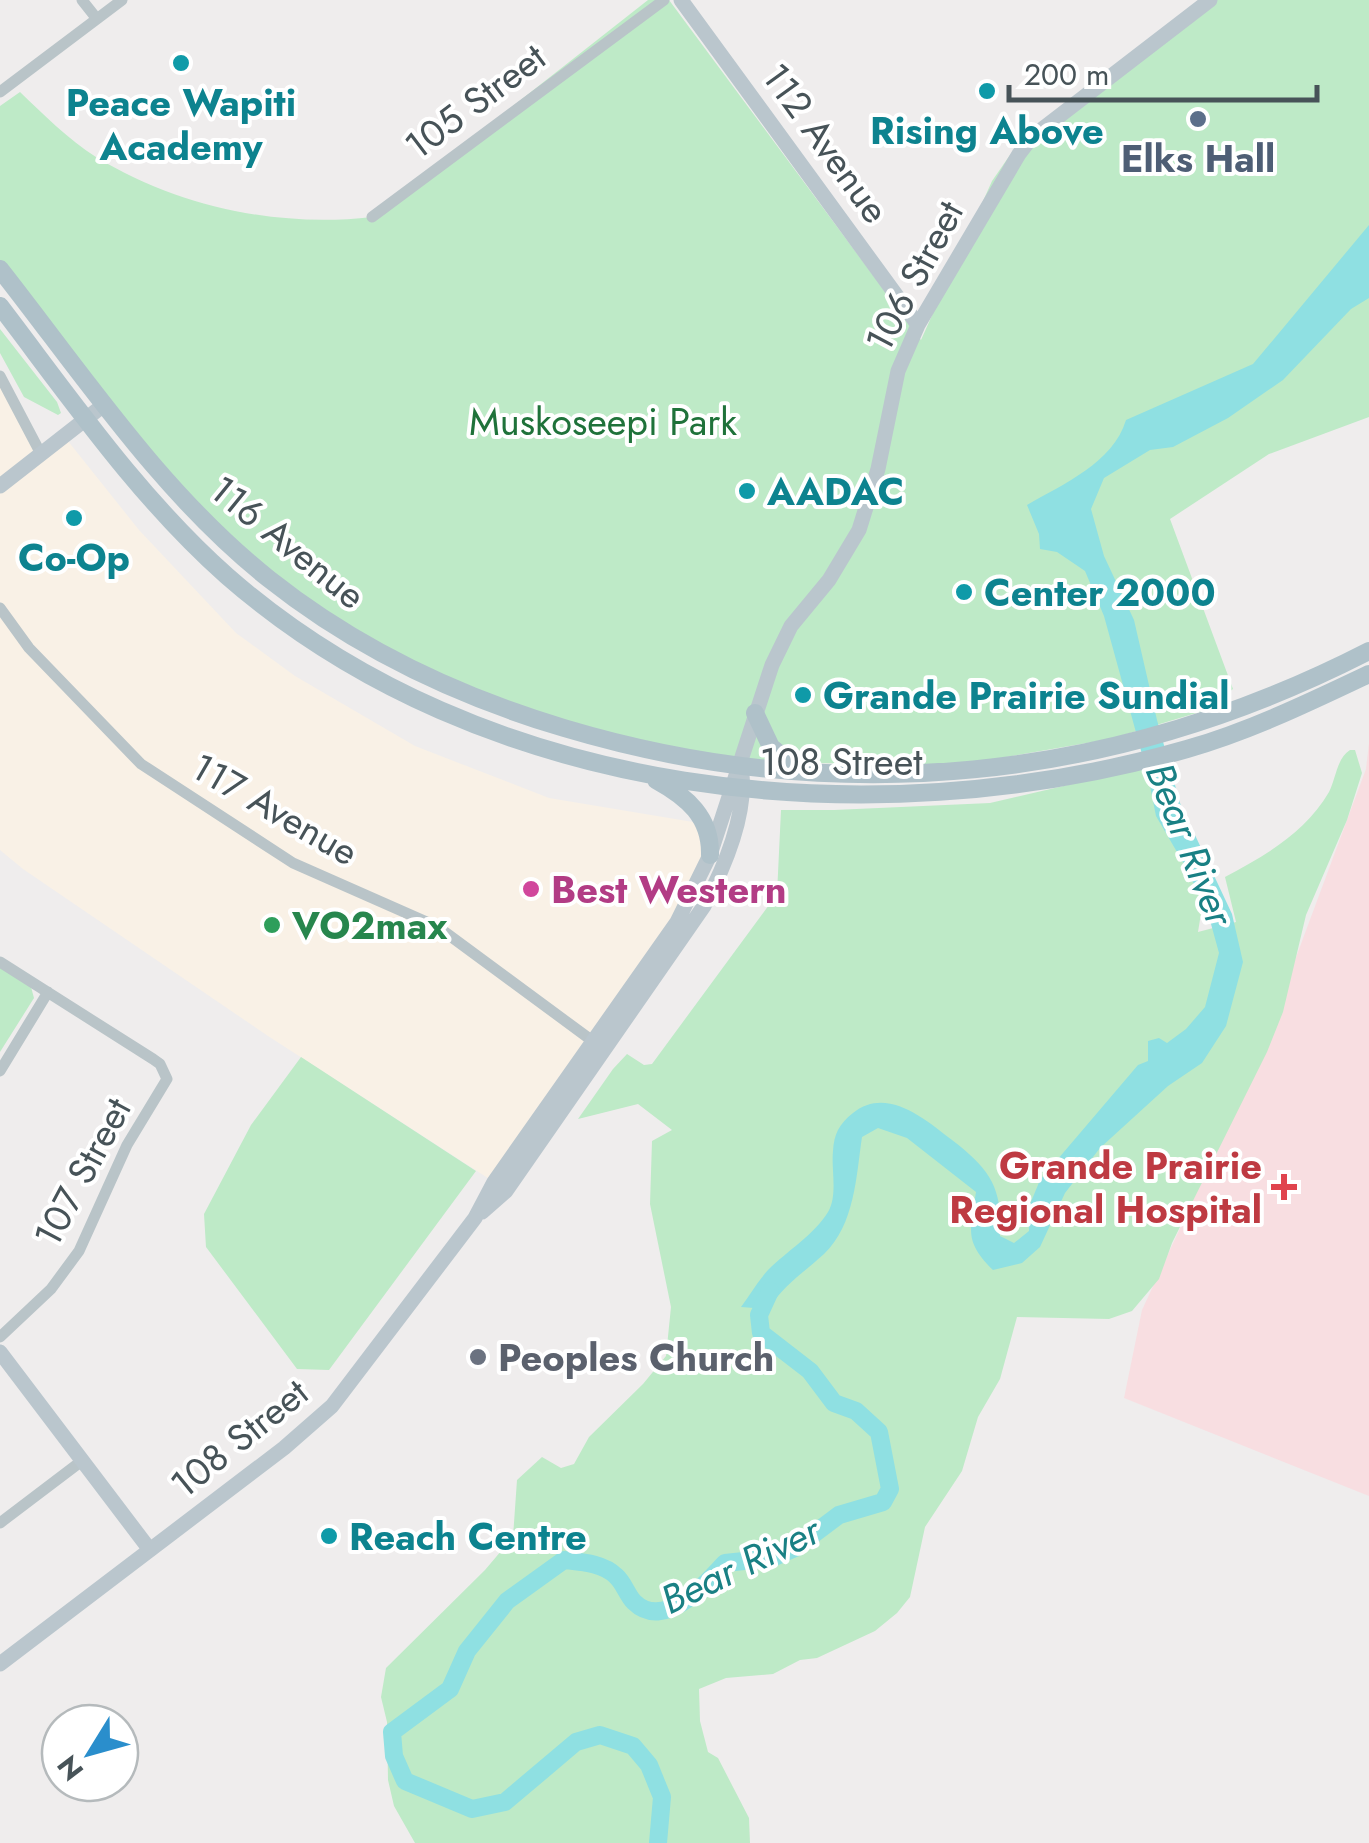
<svg xmlns="http://www.w3.org/2000/svg" width="1369" height="1843" font-family="Jost,sans-serif">
  <rect width="100%" height="100%" fill="#efeded"/>
  <path fill="#f9f1e6" d="M 0,377 L 41,453 L 64,436 L 139,530 L 236,633 L 295,676 L 415,746 L 549,798 L 705,824 L 698,883 L 494,1182 L 268,1036 L 23,869 L 0,850 Z"/>
  <path fill="#f8dee1" d="M 1369,743 L 1369,1496 L 1124,1398 L 1142,1310 L 1256,1065 L 1366,769 Z"/>
  <path fill="#beeac7" d="M 648,0 L 669,0 L 921,340 L 992,181 L 1010,155 L 1204,0 L 1369,0 L 1369,417 L 1269,454 L 1170,519 L 1233,689 L 1203,711 L 1110,739 L 972,763 L 918,765 L 707,761 L 471,696 L 265,576 L 105,404 L 0,260 L 0,106 L 20,92 C 43,114 69,140 96,157 C 178,207 279,228 372,217 Z
    M 0,329 L 57,402 L 61,413 L 58,415 L 24,397 L 0,353 Z
    M 1350,750 L 1355,750 L 1362,773 L 1347,820 L 1306,915 L 1283,1012 L 1267,1052 L 1172,1243 L 1159,1279 L 1132,1311 L 1109,1319 L 1017,1317 L 1000,1379 L 978,1417 L 962,1471 L 925,1527 L 910,1597 L 897,1613 L 875,1631 L 817,1658 L 800,1660 L 773,1674 L 726,1678 L 699,1689 L 700,1721 L 708,1752 L 718,1758 L 749,1818 L 750,1843 L 415,1843 L 394,1806 L 388,1780 L 387,1722 L 381,1697 L 386,1668 L 485,1570 L 513,1537 L 517,1480 L 542,1457 L 561,1468 L 574,1464 L 589,1437 L 643,1384 L 666,1356 L 671,1307 L 650,1204 L 652,1141 L 672,1130 L 638,1104 L 578,1119 L 613,1069 L 627,1054 L 644,1065 L 652,1064 L 777,894 L 781,810 L 834,810 L 990,803 L 1158,764 L 1207,876 L 1198,932 L 1236,922 L 1225,877 C 1266,855 1305,833 1329,792 C 1336,778 1337,758 1350,750 Z
    M 0,967 L 31,987 L 34,998 L 0,1052 Z
    M 301,1057 L 476,1171 L 329,1370 L 297,1369 L 206,1247 L 204,1214 L 251,1125 Z"/>
  <path fill="#8fe0e2" d="M 1369,225 L 1369,298 L 1351,309 L 1283,380 L 1228,418 L 1173,447 L 1150,450 L 1104,478 L 1091,509 L 1104,556 L 1134,620 L 1157,720 L 1180,803 L 1232,914 L 1243,962 L 1226,1026 L 1202,1063 L 1168,1086 L 1100,1148 L 1065,1193 L 1040,1247 L 1022,1263 L 993,1270 C 964,1241 970,1231 976,1192 L 907,1138 L 878,1128 L 862,1137 C 856,1177 855,1224 824,1254 C 801,1275 787,1282 768,1309 L 741,1307 C 750,1295 758,1281 768,1270 C 787,1251 814,1235 828,1212 C 838,1195 831,1170 833,1151 C 834,1134 839,1124 853,1113 C 886,1086 924,1118 952,1140 C 990,1169 1003,1188 1000,1236 L 1014,1243 L 1029,1231 L 1028,1209 L 1040,1180 L 1138,1065 L 1148,1061 L 1148,1041 L 1159,1038 L 1167,1043 L 1186,1029 L 1205,1007 L 1219,953 L 1208,913 L 1184,864 L 1156,816 L 1148,776 L 1104,616 L 1085,571 L 1057,552 L 1040,549 L 1039,534 L 1027,505 C 1063,484 1113,463 1126,420 L 1253,364 Z"/>
  <g fill="none" stroke-linecap="round" stroke-linejoin="round">
    <path stroke="#8fe0e2" stroke-width="18" d="M 658,1843 L 662,1797 L 649,1765 L 633,1746 L 600,1735 L 576,1742 L 505,1802 L 472,1809 L 405,1781 L 394,1756 L 392,1732 L 450,1689 L 467,1651 L 507,1601 L 564,1560 C 581,1562 603,1563 616,1576 C 624,1583 627,1595 634,1602 C 664,1632 707,1583 725,1563 L 772,1558 L 795,1548 L 839,1515 L 883,1502 L 890,1489 L 879,1432 L 856,1411 L 834,1403 L 810,1371 L 761,1333 L 759,1315 L 770,1291"/>
    <path stroke="#b9c4c8" stroke-width="11" d="M 82,0 L 97,19
      M 0,92 L 122,0
      M 372,217 L 664,0
      M 0,376 L 41,454
      M 0,608 L 29,648 L 141,764 L 293,863 L 438,927 L 598,1045
      M 0,962 L 153,1059 L 160,1064 L 167,1079 L 127,1145 L 79,1251 L 51,1289 L 0,1337
      M 0,1071 L 48,992
      M 0,1523 L 83,1460"/>
    <path stroke="#bac6cd" stroke-width="15" d="M 681,0 L 918,325
      M 0,486 L 105,404
      M 482,1212 L 506,1191 L 704,906 C 724,868 746,818 742,775
      M 0,1352 L 150,1550
      M 0,1664 L 284,1448 L 332,1406 L 475,1218 L 494,1182 L 677,922 L 710,855 L 772,665 L 791,626 L 829,580 L 859,530 L 878,469 L 898,371 L 918,325 L 1019,154 L 1032,137 L 1210,0"/>
    <path stroke="#afc1c9" stroke-width="18" d="M 0,269 C 84,376 162,494 269,579 C 356,648 457,696 564,728 C 838,810 1114,782 1369,651
      M 0,306 C 71,399 139,498 227,576 C 483,800 870,840 1187,749 C 1250,731 1310,702 1369,674
      M 755,713 L 771,747 L 801,771
      M 656,780 C 687,797 711,817 710,855"/>
  </g>
  <g fill="#0f9aa8" stroke="#fff" stroke-width="4">
    <circle cx="181" cy="63" r="10"/>
    <circle cx="987" cy="91" r="10"/>
    <circle cx="747" cy="491" r="10"/>
    <circle cx="74" cy="518" r="10"/>
    <circle cx="964" cy="592" r="10"/>
    <circle cx="803" cy="695" r="10"/>
    <circle cx="329" cy="1536" r="10"/>
  </g>
  <circle fill="#5c6f8a" stroke="#fff" stroke-width="4" cx="1198" cy="119" r="10"/>
  <circle fill="#d1479c" stroke="#fff" stroke-width="4" cx="531" cy="889" r="10"/>
  <circle fill="#2e9e5b" stroke="#fff" stroke-width="4" cx="272" cy="925" r="10"/>
  <path fill="#e0444e" stroke="#fff" stroke-width="4" d="M1279 1172h10v10h10v10h-10v10h-10v-10h-10v-10h10z"/>
  <circle fill="#6b7280" stroke="#fff" stroke-width="4" cx="478" cy="1357" r="10"/>
  <g text-anchor="middle" dominant-baseline="central" stroke-width="8" stroke-linejoin="round" paint-order="stroke">
    <g font-size="38" fill="#475358" stroke="#fff">
      <text transform="translate(475 101) rotate(-37)">105 Street</text>
      <text transform="translate(826 143) rotate(54)">112 Avenue</text>
      <text transform="translate(914 276) rotate(-62)">106 Street</text>
      <text transform="translate(288 542) rotate(39)">116 Avenue</text>
      <text x="841" y="761">108 Street</text>
      <text transform="translate(275 809) rotate(30)">117 Avenue</text>
      <text transform="translate(82 1172) rotate(-62)">107 Street</text>
      <text transform="translate(239 1438) rotate(-39)">108 Street</text>
    </g>
    <g font-size="38" font-weight="bold" fill="#0d838f" stroke="#fff" text-anchor="start">
      <text x="181" y="102" text-anchor="middle">Peace Wapiti<tspan x="181" dy="44">Academy</tspan></text>
      <text x="987" y="130" text-anchor="middle">Rising Above</text>
      <text x="767" y="491">AADAC</text>
      <text x="74" y="557" text-anchor="middle">Co-Op</text>
      <text x="984" y="592">Center 2000</text>
      <text x="823" y="695">Grande Prairie Sundial</text>
      <text x="349" y="1536">Reach Centre</text>
    </g>
    <g font-size="38" font-weight="bold" fill="#4e5e75" stroke="#fff">
      <text x="1198" y="158">Elks Hall</text>
    </g>
    <g font-size="38" fill="#1f723a" stroke="#fff">
      <text x="603" y="421">Muskoseepi Park</text>
    </g>
    <g font-size="38" font-weight="bold" fill="#b23c85" stroke="#fff" text-anchor="start">
      <text x="551" y="889">Best Western</text>
    </g>
    <g font-size="38" font-weight="bold" fill="#27864d" stroke="#fff" text-anchor="start">
      <text x="292" y="925">VO2max</text>
    </g>
    <g font-size="38" font-weight="bold" fill="#be3a42" stroke="#fff" text-anchor="end">
      <text x="1262" y="1165">Grande Prairie<tspan x="1262" dy="44">Regional Hospital</tspan></text>
    </g>
    <g font-size="38" font-weight="bold" fill="#5b616d" stroke="#fff" text-anchor="start">
      <text x="498" y="1357">Peoples Church</text>
    </g>
    <g font-size="40" font-style="italic" fill="#198084" stroke="#fff">
      <text transform="translate(1190 844) rotate(68)">Bear River</text>
      <text transform="translate(740 1565) rotate(-26)">Bear River</text>
    </g>
  </g>
  <g transform="translate(90 1753) rotate(233)"><circle r="48" fill="#ffffff" stroke="#b5babc" stroke-width="2.5"/>
  <path d="M0-8L18 38L0 25L-18 38Z" fill="#2a8ecc"/>
  <text y="-15" font-size="28" font-weight="bold" text-anchor="middle" fill="#475358">N</text>
  </g>
  <path d="M1009 85v15h308v-15" fill="none" stroke="#475358" stroke-width="5"/>
  <text x="1024" y="85" font-size="30" fill="#475358" stroke="#ffffff" stroke-width="8" paint-order="stroke">200 m</text>
</svg>
